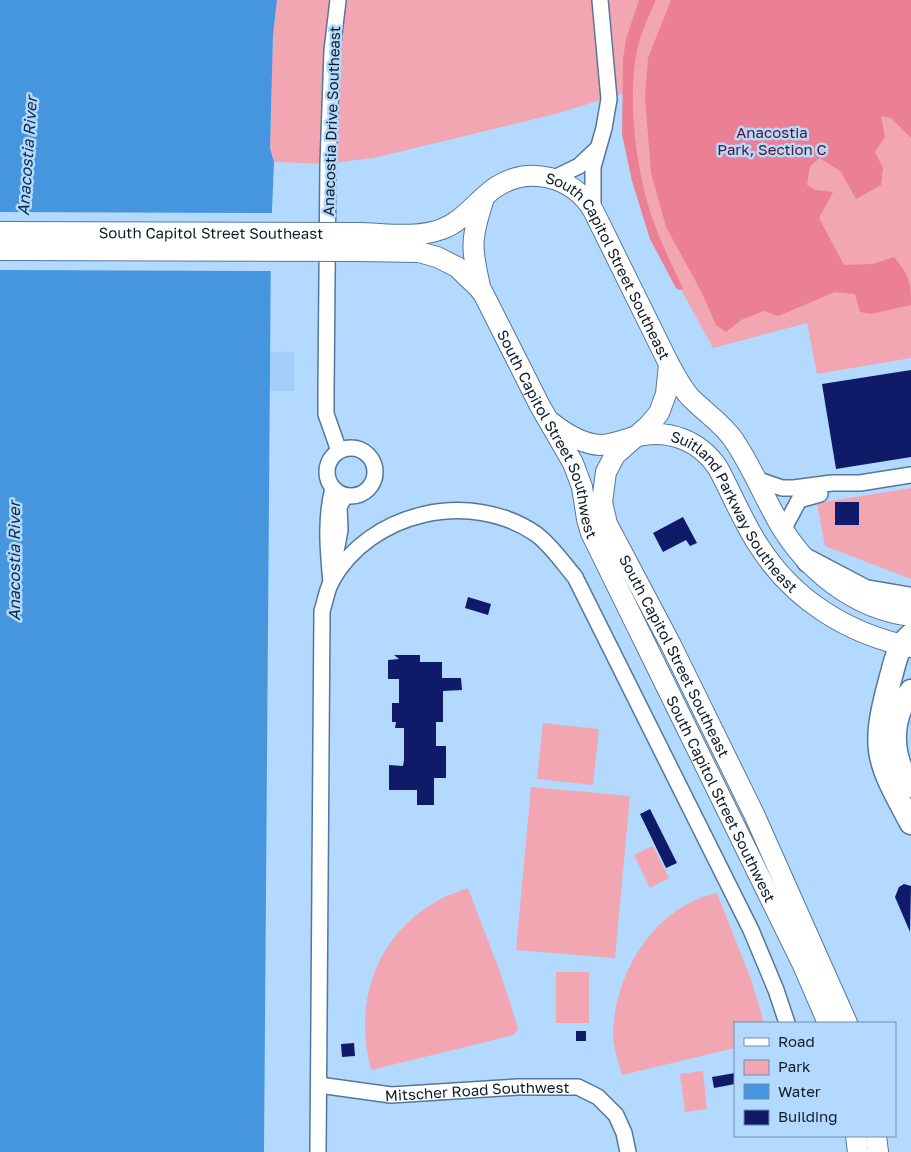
<svg xmlns="http://www.w3.org/2000/svg" width="911" height="1152" font-family="'Golos Text',sans-serif">
  <rect width="100%" height="100%" fill="#b4d9fe"/>
  <path fill="#a4cef9" d="M 218,351 L 294,352 L 294,391 L 270,391 Z"/>
  <path fill="#f1a6b2" d="M 277,0 L 911,0 L 911,358 L 817,374 L 807,323 L 713,348 L 678,284 L 644,204 L 627,92 L 555,114 L 378,157 L 328,164 L 274,162 L 270,148 L 273,35 Z
    M 911,488 L 911,579 L 825,546 L 817,503 Z
    M 543,723 L 599,729 L 593,785 L 537,779 Z
    M 531,787 L 630,796 L 615,958 L 516,950 Z
    M 653,846 L 669,878 L 650,888 L 634,855 Z
    M 468,888 L 501,975 L 518,1028 L 514,1035 L 371,1070 C 353,1002 376,934 439,900 C 448,895 458,892 468,888 Z
    M 717,893 L 752,982 L 764,1023 L 735,1023 L 735,1048 L 622,1075 C 619,1063 614,1050 613,1038 C 613,975 653,907 717,893 Z
    M 556,972 L 589,972 L 589,1023 L 556,1023 Z
    M 703,1071 L 707,1109 L 685,1112 L 680,1074 Z"/>
  <path fill="#eb7f94" d="M 639,0 L 656,0 C 649,16 641,32 637,50 C 627,101 636,174 654,223 C 662,245 673,267 683,289 L 679,290 L 676,288 L 650,239 L 632,181 L 622,134 L 623,59 L 626,39 Z
    M 671,0 L 911,0 L 911,138 L 891,118 L 881,116 L 885,137 L 875,152 L 883,168 L 881,185 L 856,199 L 841,172 L 820,158 L 810,166 L 807,185 L 815,190 L 833,192 L 819,218 L 844,265 L 873,264 L 894,257 C 909,275 911,282 911,305 L 871,314 L 860,312 L 855,294 L 835,292 L 778,316 L 764,311 L 741,320 L 726,332 L 716,325 L 701,291 L 666,227 L 651,173 L 645,97 L 648,58 Z"/>
  <path fill="#4596df" d="M 0,0 L 277,0 L 273,35 L 270,148 L 274,162 L 271,234 L 264,1152 L 0,1152 Z"/>
  <path fill="#b4d9fe" d="M 0,212 L 275,213 L 273,271 L 0,270 Z"/>
  <path fill="#0f1a68" d="M 911,370 L 911,457 L 836,469 L 822,384 Z
    M 835,502 L 859,502 L 859,525 L 835,525 Z
    M 683,517 L 697,543 L 690,546 L 686,540 L 663,552 L 653,533 Z
    M 468,597 L 491,604 L 488,615 L 465,608 Z
    M 394,655 L 420,655 L 420,662 L 442,662 L 442,678 L 461,678 L 462,690 L 443,691 L 443,722 L 436,722 L 436,746 L 446,746 L 446,778 L 434,778 L 434,805 L 417,805 L 417,790 L 389,790 L 389,765 L 403,766 L 404,760 L 404,728 L 395,728 L 396,722 L 392,722 L 392,703 L 399,703 L 399,679 L 388,679 L 388,660 L 399,659 Z
    M 650,809 L 677,863 L 666,868 L 640,814 Z
    M 904,884 L 911,886 L 910,932 L 895,897 L 899,887 Z
    M 576,1031 L 586,1031 L 586,1041 L 576,1041 Z
    M 354,1043 L 355,1056 L 342,1057 L 341,1044 Z
    M 735,1073 L 735,1084 L 714,1088 L 712,1077 Z"/>
  <g fill="none" stroke-linecap="round" stroke-linejoin="round">
    <g stroke="#579" stroke-width="18">
      <g id="minor">
        <path d="M 338,0 L 332,51 L 328,164 L 326,392 L 326,414 L 339,451"/>
        <path d="M 554,178 L 579,166 L 597,149"/>
        <path d="M 593,210 L 593,167 L 604,128 L 609,99 L 600,0"/>
        <circle cx="351" cy="472" r="24"/>
        <path d="M 756,479 L 782,488 L 794,488 L 832,483 L 860,483 L 911,475"/>
        <path d="M 783,530 L 799,500 L 820,494"/>
        <path d="M 334,562 L 340,530 L 339,507 L 345,496"/>
        <path d="M 331,583 C 328,550 325,520 333,488"/>
        <path id="s1" d="M 319,1085 L 391,1095 L 518,1087 L 578,1087 L 598,1097 L 616,1115 L 624,1133 L 628,1152"/>
        <path d="M 318,1152 L 322,611 C 325,602 327,590 331,582 C 370,511 471,489 536,534 C 551,545 563,563 575,577 L 751,930 L 776,990 L 787,1023"/>
      </g>
    </g>
    <g stroke="#579" stroke-width="22">
      <g id="major">
        <path id="s2" d="M 357,233 C 384,233 416,239 442,229 C 464,221 477,200 496,187 C 530,165 573,177 593,210 L 669,364 L 666,394 L 659,413 L 649,425 L 615,455 L 606,472 L 602,502 L 607,524 L 671,645 L 754,814 L 847,1023"/>
        <path id="s3" d="M 357,251 L 419,252 L 437,257 L 457,267 L 482,291 L 540,406 L 573,463 L 582,487 L 587,519 L 591,533 L 802,963 L 828,1023"/>
        <path d="M 481,291 C 471,248 470,240 484,198"/>
        <path d="M 669,364 C 675,375 681,387 689,396 C 703,411 721,422 733,439 C 751,465 763,495 779,523 C 807,571 855,609 911,616"/>
        <path id="s4" d="M 552,423 C 566,434 582,444 600,445 C 614,445 625,439 638,436 C 670,429 700,441 718,468 C 732,494 743,522 759,546 C 794,601 849,634 911,647"/>
        <path d="M 856,1136 L 858,1152"/>
        <path d="M 876,1136 L 878,1152"/>
      </g>
    </g>
    <g stroke="#579" stroke-width="25">
      <path id="highway" d="M 808,561 L 865,591 L 911,599
        M 911,635 C 897,646 895,663 890,680 C 871,750 877,760 911,823
        M 911,691 C 889,719 890,757 911,786"/>
    </g>
    <use href="#minor" stroke="#fff" stroke-width="15"/>
    <use href="#major" stroke="#fff" stroke-width="20"/>
    <use href="#highway" stroke="#fff" stroke-width="22"/>
    <g stroke="#579" stroke-width="22" stroke-linecap="butt">
      <g id="major-bridge">
        <path id="s5" d="M 0,232 L 357,233"/>
        <path d="M 0,250 L 357,251"/>
      </g>
    </g>
    <use href="#major-bridge" stroke="#fff" stroke-width="20"/>
  </g>
  <g text-anchor="middle" dominant-baseline="central" stroke-width="5" stroke-linejoin="round" paint-order="stroke">
    <g font-size="15" fill="#0e1c29" stroke="#b4d9fe">
      <text transform="translate(331 121) rotate(-88)">Anacostia Drive Southeast</text>
      <text stroke="none"><textPath href="#s5" startOffset="211">South Capitol Street Southeast</textPath></text>
      <text stroke="none"><textPath href="#s2" startOffset="319">South Capitol Street Southeast</textPath></text>
      <text stroke="none"><textPath href="#s3" startOffset="296">South Capitol Street Southwest</textPath></text>
      <text stroke="none"><textPath href="#s4" startOffset="228">Suitland Parkway Southeast</textPath></text>
      <text stroke="none"><textPath href="#s2" startOffset="769">South Capitol Street Southeast</textPath></text>
      <text stroke="none"><textPath href="#s3" startOffset="701">South Capitol Street Southwest</textPath></text>
      <text stroke="none"><textPath href="#s1" startOffset="159">Mitscher Road Southwest</textPath></text>
    </g>
    <g font-size="15" fill="#561326" stroke="#b4d9fe">
      <text x="772" y="132">Anacostia<tspan x="772" dy="17">Park, Section C</tspan></text>
    </g>
    <g font-size="16" font-style="italic" fill="#092b48" stroke="#b4d9fe">
      <text transform="translate(27 156) rotate(-86)">Anacostia River</text>
      <text transform="translate(14 561) rotate(-90)">Anacostia River</text>
    </g>
  </g>
  <rect x="734" y="1022" width="162" height="115" fill="#b4d9fe" stroke="#728da9"/>
  <rect x="744" y="1038" width="25" height="8" fill="#ffffff" stroke="#728da9"/>
  <text x="778" y="1047" font-size="15" fill="#0e1c29">Road</text>
  <rect x="744" y="1060" width="25" height="15" fill="#f1a6b2" stroke="#728da9"/>
  <text x="778" y="1072" font-size="15" fill="#0e1c29">Park</text>
  <rect x="744" y="1084" width="25" height="15" fill="#4596df" stroke="#728da9"/>
  <text x="778" y="1097" font-size="15" fill="#0e1c29">Water</text>
  <rect x="744" y="1110" width="25" height="15" fill="#0f1a68" stroke="#728da9"/>
  <text x="778" y="1122" font-size="15" fill="#0e1c29">Building</text>
</svg>
